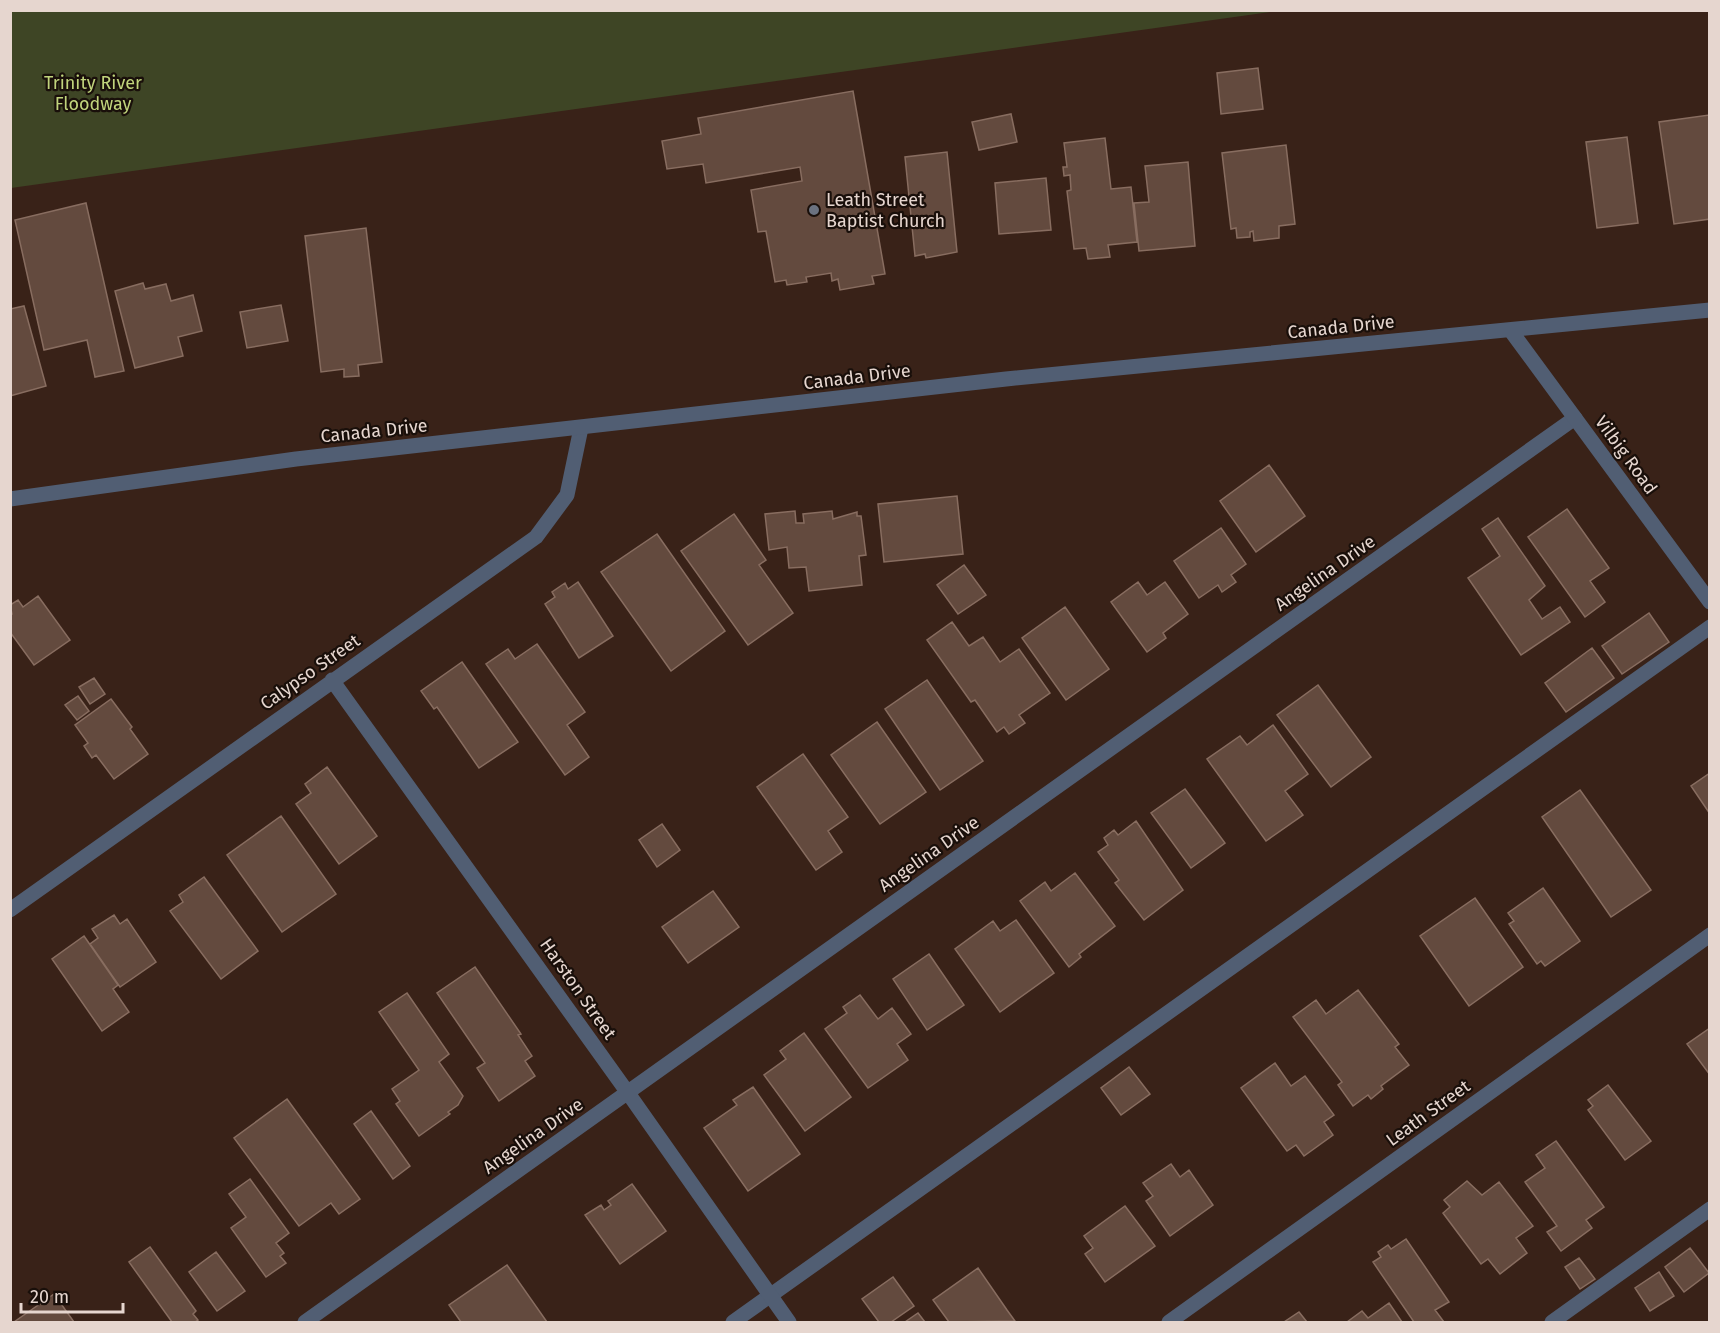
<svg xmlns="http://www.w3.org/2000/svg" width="1720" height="1333" font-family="'Fira Sans',sans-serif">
  <rect width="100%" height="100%" fill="#392218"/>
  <path fill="#3e4525" d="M 11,10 L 1277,10 L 1277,11 L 11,188 Z"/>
  <path fill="#634a3e" stroke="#886d60" stroke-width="1.5" d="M 1258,68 L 1263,109 L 1221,114 L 1217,73 Z
    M 853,91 L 885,274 L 872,276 L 874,284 L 840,290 L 838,279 L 832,281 L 831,273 L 806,277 L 807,282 L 787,285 L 786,280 L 775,282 L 766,231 L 758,232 L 751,190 L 802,181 L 800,167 L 706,183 L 703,164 L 667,169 L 662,141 L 701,134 L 698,118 Z
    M 1011,114 L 1017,142 L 979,150 L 972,122 Z
    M 1709,115 L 1710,219 L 1674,224 L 1659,122 Z
    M 1627,137 L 1638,223 L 1597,228 L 1586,142 Z
    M 1105,138 L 1111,189 L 1131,187 L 1137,242 L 1108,245 L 1110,257 L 1088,259 L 1086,248 L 1074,249 L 1067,191 L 1071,190 L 1070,175 L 1064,176 L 1063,167 L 1067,167 L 1064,143 Z
    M 1286,145 L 1295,224 L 1279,226 L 1279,238 L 1254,241 L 1253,231 L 1250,232 L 1250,237 L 1237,238 L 1236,228 L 1231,229 L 1222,153 Z
    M 947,152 L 957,252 L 926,258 L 925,254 L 915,256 L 905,157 Z
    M 1188,162 L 1195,246 L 1139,251 L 1134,203 L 1149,202 L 1145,166 Z
    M 1046,178 L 1051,230 L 999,234 L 995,183 Z
    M 86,203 L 124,371 L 95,377 L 87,340 L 44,350 L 15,220 Z
    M 366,228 L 382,362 L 358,365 L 359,376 L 344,377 L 344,369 L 321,372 L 305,236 Z
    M 143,283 L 145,289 L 166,284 L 171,301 L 193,295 L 202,331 L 178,337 L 183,356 L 135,368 L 115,291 Z
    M 281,305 L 288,341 L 247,348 L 240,312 Z
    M 24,306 L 46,386 L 10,396 L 10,309 Z
    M 1269,465 L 1305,516 L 1256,552 L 1220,501 Z
    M 957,496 L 963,554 L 884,562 L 878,504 Z
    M 1567,509 L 1609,568 L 1590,581 L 1605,602 L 1585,617 L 1528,537 Z
    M 795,511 L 796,523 L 804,523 L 803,514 L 832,511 L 833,519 L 857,512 L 857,516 L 861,516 L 866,555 L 859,556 L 862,585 L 809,591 L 806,567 L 789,568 L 787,547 L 769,550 L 765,514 Z
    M 734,514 L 766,560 L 759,565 L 793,613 L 748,645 L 681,551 Z
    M 1498,518 L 1545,586 L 1529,600 L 1542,619 L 1560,607 L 1570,622 L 1521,655 L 1468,578 L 1500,556 L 1482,529 Z
    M 1221,528 L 1246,564 L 1231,575 L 1236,582 L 1222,592 L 1218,585 L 1199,598 L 1174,561 Z
    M 657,534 L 725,631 L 671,671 L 601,572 Z
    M 964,565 L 986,595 L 958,614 L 937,585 Z
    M 578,582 L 613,636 L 579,658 L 545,604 L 555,597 L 552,592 L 565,583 L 568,589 Z
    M 1138,582 L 1147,595 L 1165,582 L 1188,614 L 1163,633 L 1166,638 L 1147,652 L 1111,602 Z
    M 38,596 L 70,640 L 34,665 L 10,632 L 10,615 L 12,614 L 10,605 L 18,600 L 23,607 Z
    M 1065,607 L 1109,669 L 1066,700 L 1022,638 Z
    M 1649,613 L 1669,642 L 1622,674 L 1602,646 Z
    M 952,622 L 969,646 L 983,637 L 1000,662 L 1019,649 L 1050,693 L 1019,715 L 1025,723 L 1009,734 L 1004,727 L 997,732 L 975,700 L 971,702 L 927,640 Z
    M 537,644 L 585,712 L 567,725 L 589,757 L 565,775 L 486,664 L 508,649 L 515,659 Z
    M 1592,648 L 1614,678 L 1566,712 L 1545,683 Z
    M 462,662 L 518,742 L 479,768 L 437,707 L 434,709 L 421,691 Z
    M 94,678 L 105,694 L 90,704 L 79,687 Z
    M 927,680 L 983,761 L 940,790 L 885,709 Z
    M 1318,685 L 1371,757 L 1331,787 L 1277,715 Z
    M 78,696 L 89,711 L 77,720 L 65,705 Z
    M 111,699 L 132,727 L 130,729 L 148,754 L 114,779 L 96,755 L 92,758 L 84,746 L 88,743 L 75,725 Z
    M 877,722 L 926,792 L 880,824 L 831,755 Z
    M 1273,725 L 1308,774 L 1285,791 L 1303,815 L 1266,841 L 1207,759 L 1240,736 L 1247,745 Z
    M 803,754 L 848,817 L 828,831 L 842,852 L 816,870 L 757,787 Z
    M 327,767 L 377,836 L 339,864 L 296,804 L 311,793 L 305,784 Z
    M 1710,773 L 1710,814 L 1691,786 Z
    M 1185,789 L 1225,843 L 1191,868 L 1151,813 Z
    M 1580,790 L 1651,890 L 1611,917 L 1542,817 Z
    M 281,816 L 336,894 L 282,932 L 227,855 Z
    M 1136,821 L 1183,890 L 1144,920 L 1115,883 L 1119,880 L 1098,852 L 1108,845 L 1104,838 L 1114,830 L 1118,835 Z
    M 662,824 L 680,850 L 657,867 L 639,840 Z
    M 1075,873 L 1115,926 L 1079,954 L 1081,957 L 1069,967 L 1020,901 L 1045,882 L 1051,891 Z
    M 204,877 L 258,951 L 221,979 L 170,911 L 183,902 L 179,895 Z
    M 1543,888 L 1580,941 L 1545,966 L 1541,961 L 1537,964 L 1509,924 L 1514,921 L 1508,913 Z
    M 713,891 L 739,927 L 688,963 L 662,927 Z
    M 1475,898 L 1523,967 L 1469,1006 L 1420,936 Z
    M 114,915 L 120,924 L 127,919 L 156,962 L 120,987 L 90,944 L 98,938 L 92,929 Z
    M 1016,920 L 1054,973 L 1000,1012 L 955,949 L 993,921 L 1000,931 Z
    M 84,936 L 118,985 L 113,989 L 129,1012 L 102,1031 L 52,959 Z
    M 929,954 L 964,1005 L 927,1030 L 893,979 Z
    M 475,967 L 521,1034 L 518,1035 L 532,1056 L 525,1061 L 535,1076 L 499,1101 L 477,1068 L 485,1063 L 437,993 Z
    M 1358,990 L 1399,1044 L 1395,1047 L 1409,1065 L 1381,1086 L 1383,1089 L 1371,1099 L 1368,1095 L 1353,1106 L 1338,1085 L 1342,1082 L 1293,1017 L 1316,1000 L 1326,1014 Z
    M 407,993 L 449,1054 L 439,1062 L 463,1096 L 458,1105 L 448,1112 L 450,1114 L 419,1136 L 396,1104 L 400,1101 L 392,1089 L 419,1070 L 379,1012 Z
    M 860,995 L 878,1019 L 892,1008 L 911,1034 L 897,1044 L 908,1060 L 868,1088 L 825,1029 L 847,1013 L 843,1007 Z
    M 1710,1028 L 1710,1075 L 1687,1044 Z
    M 804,1033 L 851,1097 L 805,1131 L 764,1075 L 786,1059 L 780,1051 Z
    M 1275,1063 L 1291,1086 L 1305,1076 L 1334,1115 L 1324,1122 L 1333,1135 L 1304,1156 L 1296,1145 L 1287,1151 L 1241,1088 Z
    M 1129,1067 L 1150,1094 L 1121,1115 L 1101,1088 Z
    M 1608,1085 L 1651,1141 L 1625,1160 L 1588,1110 L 1593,1106 L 1588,1100 Z
    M 753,1087 L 800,1154 L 748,1191 L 704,1128 L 737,1105 L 733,1100 Z
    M 287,1099 L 360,1199 L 339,1214 L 331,1203 L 299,1226 L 234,1138 Z
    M 371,1111 L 410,1166 L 393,1179 L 354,1124 Z
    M 1556,1141 L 1604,1207 L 1586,1220 L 1592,1228 L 1561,1251 L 1547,1232 L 1557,1226 L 1525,1182 L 1545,1168 L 1536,1155 Z
    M 1171,1164 L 1180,1177 L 1189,1170 L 1213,1205 L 1170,1236 L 1146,1201 L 1153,1196 L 1143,1183 Z
    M 250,1179 L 289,1233 L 276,1243 L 284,1253 L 280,1256 L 286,1263 L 266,1277 L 231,1228 L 246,1217 L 229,1194 Z
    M 1467,1181 L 1482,1195 L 1499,1182 L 1533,1226 L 1516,1238 L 1527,1253 L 1500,1274 L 1488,1259 L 1481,1264 L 1443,1213 L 1450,1207 L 1444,1200 Z
    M 632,1184 L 666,1231 L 620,1264 L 585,1215 L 601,1205 L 604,1210 L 611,1205 L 608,1201 Z
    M 1125,1206 L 1155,1246 L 1105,1282 L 1085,1254 L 1093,1248 L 1084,1236 Z
    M 1406,1239 L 1449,1302 L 1435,1310 L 1444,1322 L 1414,1322 L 1373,1262 L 1381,1257 L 1378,1252 L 1388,1245 L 1391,1249 Z
    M 150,1247 L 196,1311 L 193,1314 L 198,1320 L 195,1322 L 172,1322 L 129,1262 Z
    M 1690,1248 L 1709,1273 L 1684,1292 L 1665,1267 Z
    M 216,1252 L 245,1291 L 217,1311 L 189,1272 Z
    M 1579,1258 L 1595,1279 L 1580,1289 L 1565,1267 Z
    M 507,1265 L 547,1322 L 461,1322 L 449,1305 Z
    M 978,1268 L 1007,1310 L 1015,1321 L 949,1322 L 933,1300 Z
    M 1659,1272 L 1674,1296 L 1650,1311 L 1635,1288 Z
    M 893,1277 L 914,1306 L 891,1322 L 879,1322 L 862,1299 Z
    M 54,1294 L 74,1322 L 14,1322 Z
    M 1389,1303 L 1402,1322 L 1347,1322 L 1362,1311 L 1368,1318 Z
    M 1299,1312 L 1307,1322 L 1284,1322 Z
    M 918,1313 L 925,1322 L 905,1322 Z"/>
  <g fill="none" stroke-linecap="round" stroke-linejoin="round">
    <path stroke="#515e73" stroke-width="15" d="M 733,1322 L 1710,627
      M 1552,1322 L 1710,1209"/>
    <path stroke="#515e73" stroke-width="15" d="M 332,680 L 628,1093 L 789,1322
      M 10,910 L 536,537 L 567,495 L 581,428
      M 305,1322 L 1575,418
      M 1169,1322 L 1710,935"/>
    <path stroke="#515e73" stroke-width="15" d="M 1511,331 L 1710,602
      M 10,499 L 296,459 L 1006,379 L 1710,310"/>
  </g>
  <circle fill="#6b7280" stroke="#190f0a" stroke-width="2" cx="814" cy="210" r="6"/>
  <g text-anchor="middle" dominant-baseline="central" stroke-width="4.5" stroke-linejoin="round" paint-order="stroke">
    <g font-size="18" fill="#c1d47c" stroke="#190f0a">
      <text x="93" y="83">Trinity River<tspan x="93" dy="21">Floodway</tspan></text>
    </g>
    <g font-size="18" fill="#e6d6cf" stroke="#190f0a" text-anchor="start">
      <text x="826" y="200">Leath Street<tspan x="826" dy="21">Baptist Church</tspan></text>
    </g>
    <g font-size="18" fill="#e6d6cf" stroke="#190f0a">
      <text transform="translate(1341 327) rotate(-6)">Canada Drive</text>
      <text transform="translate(857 377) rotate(-7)">Canada Drive</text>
      <text transform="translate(374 431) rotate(-6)">Canada Drive</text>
      <text transform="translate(1626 455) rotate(54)">Vilbig Road</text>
      <text transform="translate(1325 573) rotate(-35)">Angelina Drive</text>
      <text transform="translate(310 672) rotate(-35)">Calypso Street</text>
      <text transform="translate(929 854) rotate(-35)">Angelina Drive</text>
      <text transform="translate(578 989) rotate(55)">Harston Street</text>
      <text transform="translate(1428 1113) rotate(-36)">Leath Street</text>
      <text transform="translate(533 1136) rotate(-35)">Angelina Drive</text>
    </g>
  </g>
  <rect width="1720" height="1333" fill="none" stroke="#e6d6cf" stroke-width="24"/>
  <path d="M21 1303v9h102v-9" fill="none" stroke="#e6d6cf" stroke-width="3"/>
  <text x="30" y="1303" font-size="18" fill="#e6d6cf" stroke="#190f0a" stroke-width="4.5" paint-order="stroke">20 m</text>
</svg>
